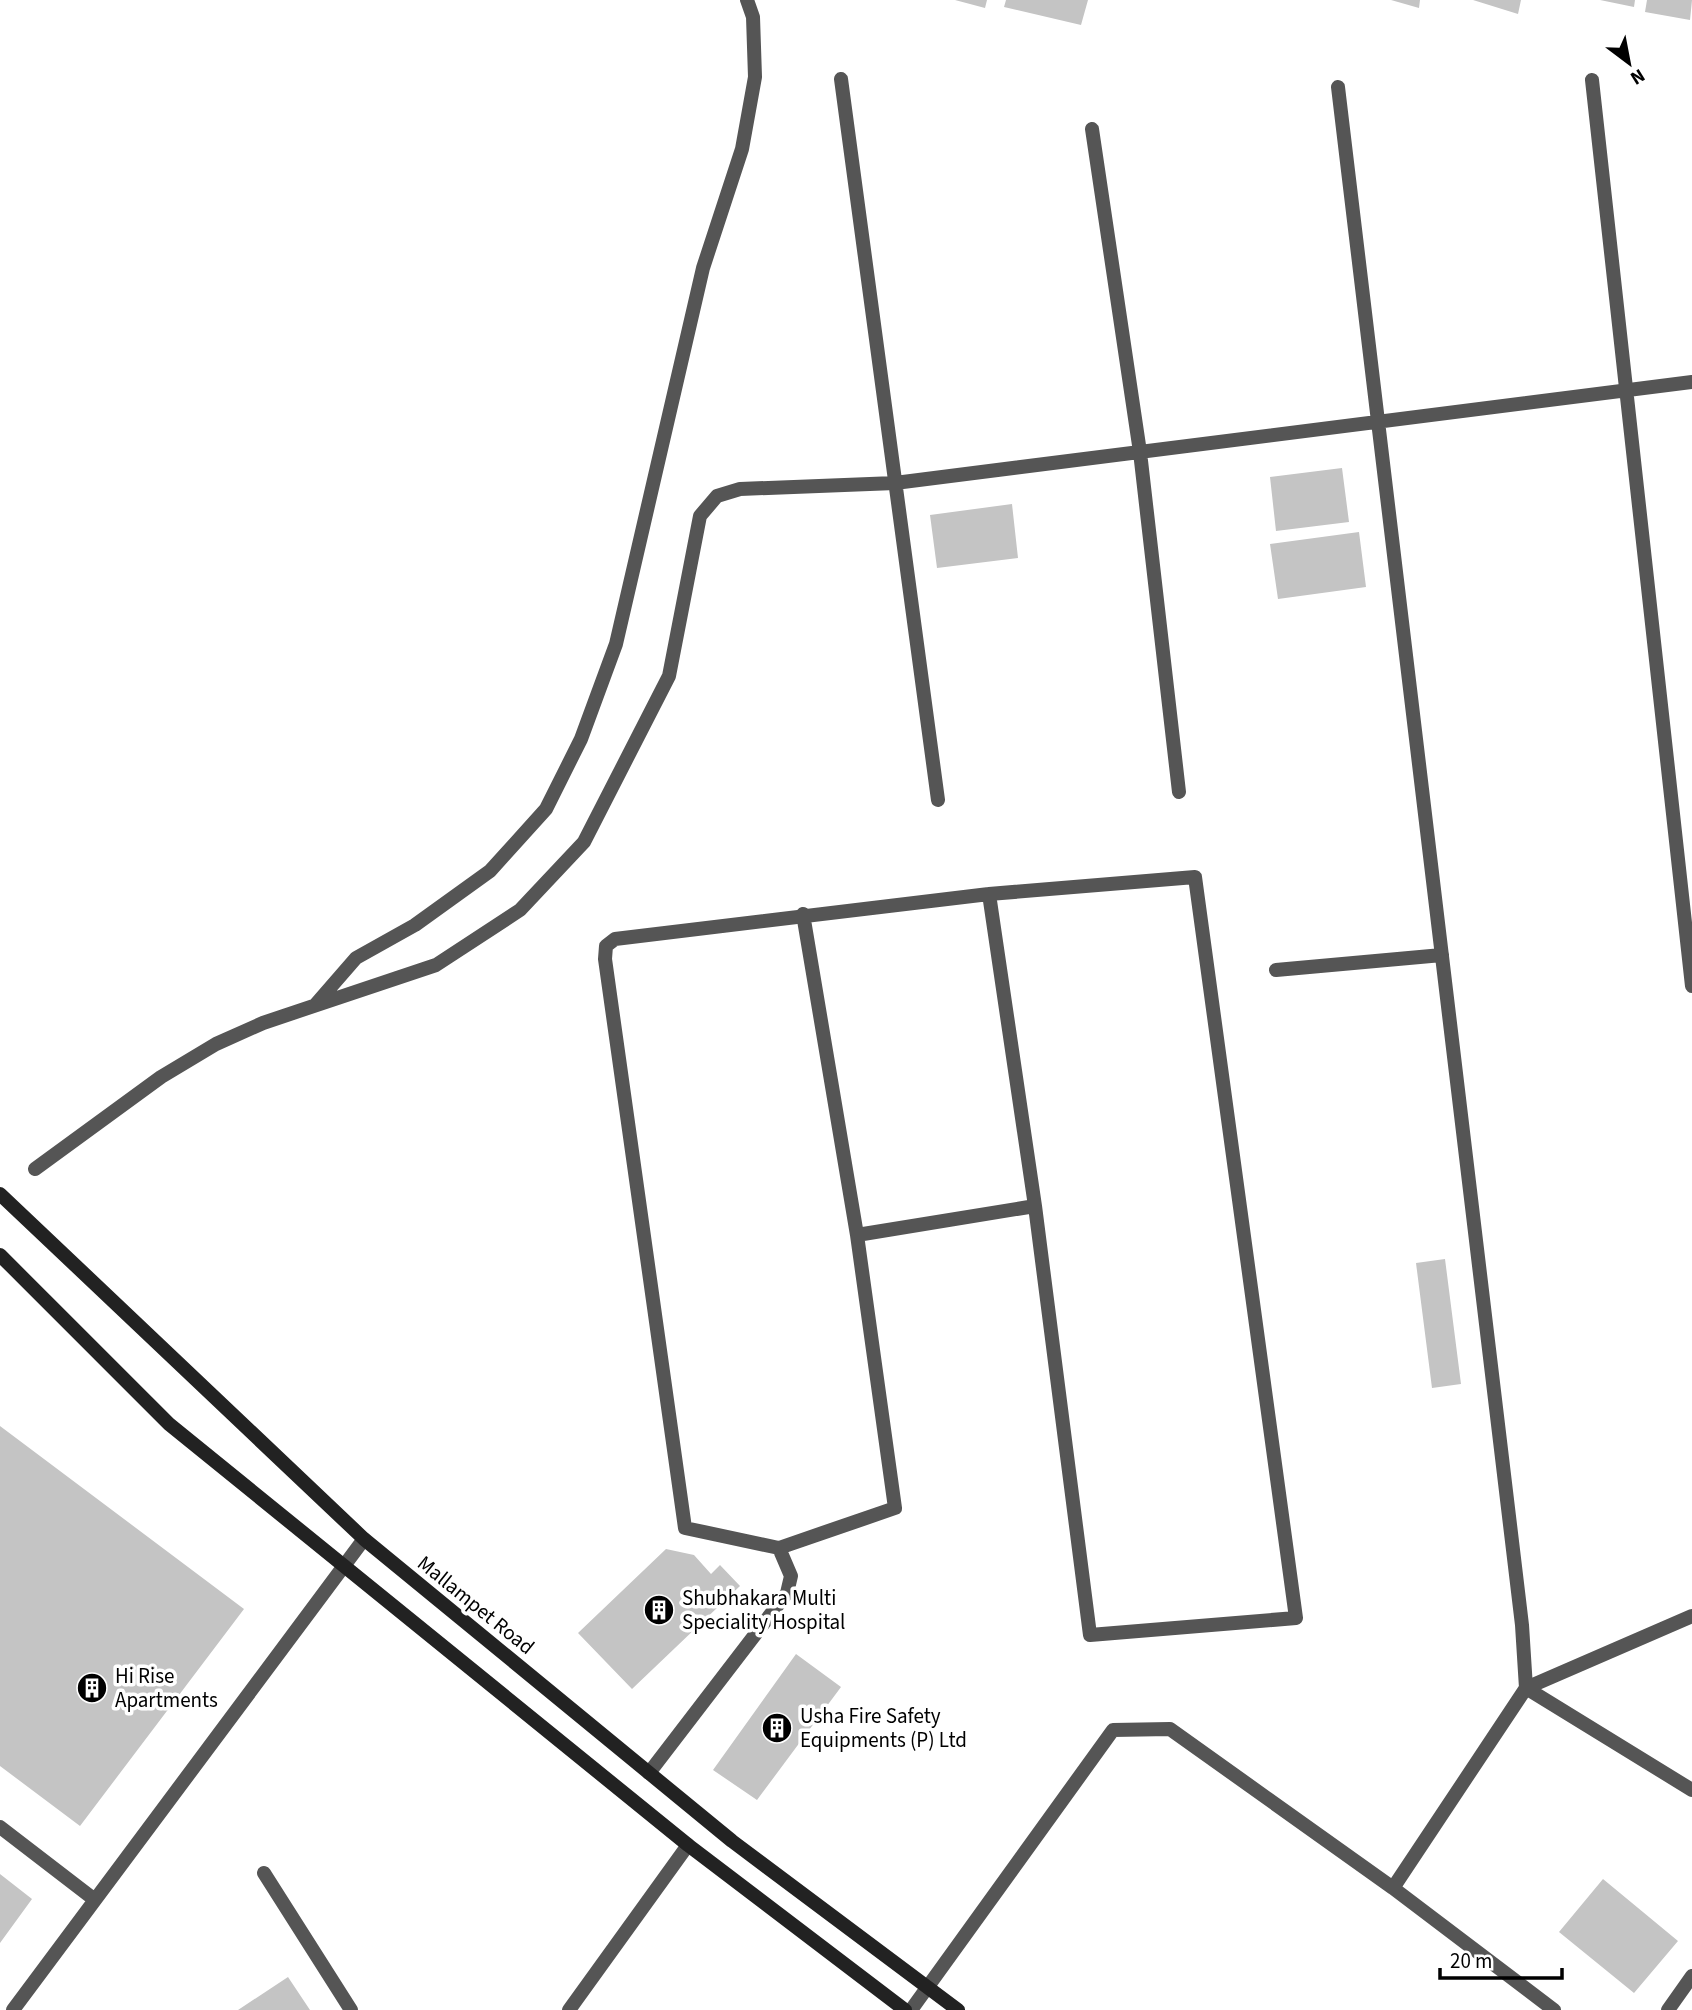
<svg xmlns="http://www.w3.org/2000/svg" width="1692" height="2010" font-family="'Source Sans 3',sans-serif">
  <rect width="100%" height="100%" fill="#fff"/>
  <path fill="#c4c4c4" d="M 955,0 L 987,0 L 985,8 Z
    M 1006,0 L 1088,0 L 1081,25 L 1004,7 Z
    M 1391,0 L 1420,0 L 1419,8 Z
    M 1473,0 L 1521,0 L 1518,14 Z
    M 1600,0 L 1635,0 L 1634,7 Z
    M 1647,0 L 1692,0 L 1690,20 L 1645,12 Z
    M 1342,468 L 1349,522 L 1276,531 L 1270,477 Z
    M 1012,504 L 1018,558 L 937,568 L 930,515 Z
    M 1359,532 L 1366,587 L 1278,599 L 1270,544 Z
    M 1445,1259 L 1461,1384 L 1432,1388 L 1416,1263 Z
    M 0,1426 L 244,1609 L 80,1826 L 0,1766 Z
    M 666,1549 L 694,1555 L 711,1574 L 720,1565 L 740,1586 L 632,1689 L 578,1633 Z
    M 796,1654 L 841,1687 L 757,1800 L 713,1770 Z
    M 0,1874 L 32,1899 L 0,1943 Z
    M 1603,1879 L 1678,1941 L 1634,1993 L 1559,1932 Z
    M 288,1977 L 310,2010 L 238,2010 Z"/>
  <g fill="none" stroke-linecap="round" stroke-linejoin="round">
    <path stroke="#555" stroke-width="14" d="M 841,79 L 938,800
      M 1592,80 L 1692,986
      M 1338,87 L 1522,1625 L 1526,1688 L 1692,1790
      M 1092,129 L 1140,452 L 1179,792
      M 1276,970 L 1442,955
      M 316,1004 L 356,958 L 415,925 L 490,871 L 546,809 L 581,739 L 616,644 L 703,268 L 742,149 L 755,77 L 753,17 L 747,0
      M 35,1169 L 161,1077 L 216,1044 L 263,1023 L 436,965 L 520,910 L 584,842 L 669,676 L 700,516 L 717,496 L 740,489 L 895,483 L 1692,382
      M 857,1235 L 1035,1206 L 989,894
      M 779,1548 L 895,1508 L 857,1235 L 803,914
      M 649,1773 L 787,1593 L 791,1576 L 779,1548 L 685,1528 L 605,959 L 606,946 L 615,939 L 989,894 L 1195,877 L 1296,1618 L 1090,1635 L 1035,1206
      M 0,1827 L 95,1900
      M 264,1873 L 351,2010
      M 1393,1888 L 1526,1688 L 1692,1616
      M 13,2010 L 364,1539
      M 569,2010 L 688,1845
      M 911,2010 L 1113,1730 L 1170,1729 L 1393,1888 L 1554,2010
      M 1668,2010 L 1692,1976"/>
    <path stroke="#222" stroke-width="14" d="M 0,1194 L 364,1539 L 732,1841 L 958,2010
      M 0,1255 L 169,1424 L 688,1845 L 905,2010"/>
  </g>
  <defs>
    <g id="building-disc" transform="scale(1.575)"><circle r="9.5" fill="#000" stroke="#fff"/><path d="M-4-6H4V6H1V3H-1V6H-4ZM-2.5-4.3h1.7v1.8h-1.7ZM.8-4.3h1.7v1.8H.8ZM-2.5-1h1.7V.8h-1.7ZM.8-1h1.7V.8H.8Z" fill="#fff"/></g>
  </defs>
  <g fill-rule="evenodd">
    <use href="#building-disc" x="659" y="1610"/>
    <use href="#building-disc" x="92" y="1688"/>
    <use href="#building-disc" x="777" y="1728"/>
  </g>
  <g text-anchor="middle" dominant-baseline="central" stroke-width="7" stroke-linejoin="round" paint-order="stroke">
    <g font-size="21" fill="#000" stroke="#fff" text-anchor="start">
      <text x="682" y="1598">Shubhakara Multi<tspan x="682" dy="24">Speciality Hospital</tspan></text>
      <text x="115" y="1676">Hi Rise<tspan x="115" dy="24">Apartments</tspan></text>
      <text x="800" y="1716">Usha Fire Safety<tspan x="800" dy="24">Equipments (P) Ltd</tspan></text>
    </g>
    <g font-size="21" fill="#000" stroke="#fff">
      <text transform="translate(476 1605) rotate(39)">Mallampet Road</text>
    </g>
  </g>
  <g transform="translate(1629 63) rotate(148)" stroke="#ffffff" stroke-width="5" paint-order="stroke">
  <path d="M0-5L12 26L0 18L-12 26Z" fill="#000000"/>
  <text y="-10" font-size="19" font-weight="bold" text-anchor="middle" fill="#000000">N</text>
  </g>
  <path d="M1440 1968v10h122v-10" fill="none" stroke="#000000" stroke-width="3.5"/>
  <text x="1450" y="1968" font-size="21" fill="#000000" stroke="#ffffff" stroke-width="5" paint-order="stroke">20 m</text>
</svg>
